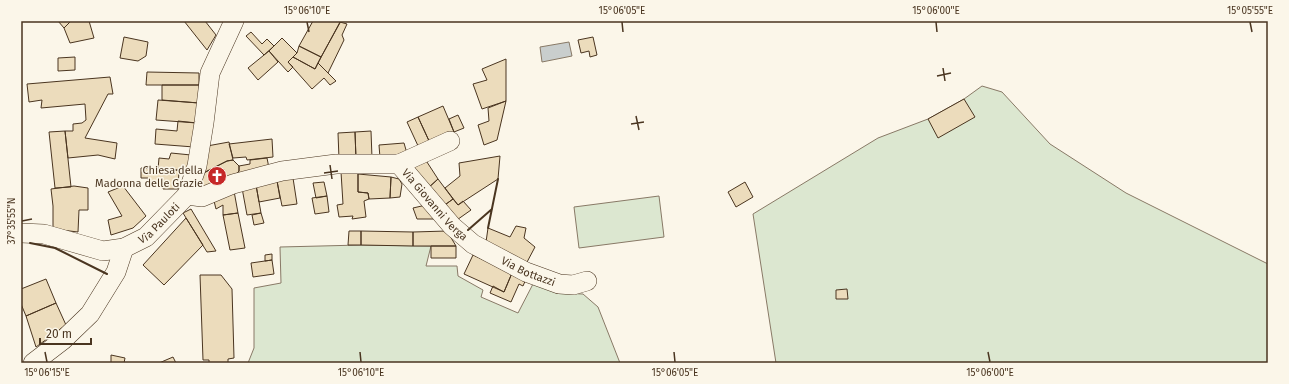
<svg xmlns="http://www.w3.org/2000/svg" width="1289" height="384" font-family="'Fira Sans',sans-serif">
  <rect width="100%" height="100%" fill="#fbf6e9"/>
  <path fill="#dce7d0" stroke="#887966" d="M 982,86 L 1002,92 L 1050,144 L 1126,193 L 1268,264 L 1268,363 L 776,363 L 753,214 L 878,138 L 928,119 L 964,99 Z
    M 659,196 L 664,237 L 579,248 L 574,207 Z
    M 361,245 L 431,246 L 426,266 L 457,266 L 458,276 L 483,290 L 481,297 L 518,313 L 533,284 L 558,293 L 583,294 L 598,307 L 620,363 L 248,363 L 254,348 L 254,288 L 281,283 L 280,247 Z"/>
  <path fill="#c9cecd" stroke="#887966" d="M 569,42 L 572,56 L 542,62 L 540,47 Z"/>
  <path fill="#ecdcbc" stroke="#4a3520" d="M 58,21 L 71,21 L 64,28 Z
    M 71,21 L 89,21 L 94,38 L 70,43 L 64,28 Z
    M 184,21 L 205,21 L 216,35 L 207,50 Z
    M 313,21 L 341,21 L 321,57 L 299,46 Z
    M 340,22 L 347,24 L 342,35 L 344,40 L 328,73 L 318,63 Z
    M 251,32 L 262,44 L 267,39 L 274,46 L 264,55 L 246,36 Z
    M 124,37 L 148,42 L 146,56 L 138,61 L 120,58 Z
    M 593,37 L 597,55 L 590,57 L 589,51 L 581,53 L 578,40 Z
    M 282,38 L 297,53 L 288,62 L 293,67 L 288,72 L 269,51 Z
    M 299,46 L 321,57 L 315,69 L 293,57 L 297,53 Z
    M 269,51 L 278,62 L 258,80 L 248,68 Z
    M 75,57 L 75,70 L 58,71 L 58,58 Z
    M 293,57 L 315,69 L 318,63 L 336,81 L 330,85 L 324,78 L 312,89 L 288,62 Z
    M 506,59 L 506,101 L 482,109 L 473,84 L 487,80 L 482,69 Z
    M 147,72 L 199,73 L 199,85 L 146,85 Z
    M 110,77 L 113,94 L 108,94 L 85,138 L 117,143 L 115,159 L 98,155 L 68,158 L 65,131 L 73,131 L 73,124 L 82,123 L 86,120 L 85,104 L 41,108 L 42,100 L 29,102 L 27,84 Z
    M 162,85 L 199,85 L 199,103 L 162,100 Z
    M 964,99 L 975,117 L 938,138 L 928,119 Z
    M 158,100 L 199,103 L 197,123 L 156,120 Z
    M 506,101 L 497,140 L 484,145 L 478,125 L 489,121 L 488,108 Z
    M 443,106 L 454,132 L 430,143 L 418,117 Z
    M 458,115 L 464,128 L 454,132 L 449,119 Z
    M 418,117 L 430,143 L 419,148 L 407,122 Z
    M 178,121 L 197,123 L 194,147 L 155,144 L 156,129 L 177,131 Z
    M 65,131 L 71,187 L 55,188 L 49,132 Z
    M 371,131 L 372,158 L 356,159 L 355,132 Z
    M 355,132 L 356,159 L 339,159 L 338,133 Z
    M 272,139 L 273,157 L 247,160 L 246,157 L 233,158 L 229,144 Z
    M 229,142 L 233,160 L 227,161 L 201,174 L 207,146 Z
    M 404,143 L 408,157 L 380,158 L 379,145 Z
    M 171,153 L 191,155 L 189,171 L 158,169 L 159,158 L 169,159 Z
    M 500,156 L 498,179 L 458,205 L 445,188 L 460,176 L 459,163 Z
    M 267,158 L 269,168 L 236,175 L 239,171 L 239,166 L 250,164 L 250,160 Z
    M 425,159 L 438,179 L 427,189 L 410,169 Z
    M 233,160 L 239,166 L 239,171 L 236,175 L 204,190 L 198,176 L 227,161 Z
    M 141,168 L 179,170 L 178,189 L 163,189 L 163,184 L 148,183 L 148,178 L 141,178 Z
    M 356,169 L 358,174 L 358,192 L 368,193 L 369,199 L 364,201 L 366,217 L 352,219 L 353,216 L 339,217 L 337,205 L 343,204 L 341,172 Z
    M 358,174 L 391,177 L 390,198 L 369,199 L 368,193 L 358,192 Z
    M 391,177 L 399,179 L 402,184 L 400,197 L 390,198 Z
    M 293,178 L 297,204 L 282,206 L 277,181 Z
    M 438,179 L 453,199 L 442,207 L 427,189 Z
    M 277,181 L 280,198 L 259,202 L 256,185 Z
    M 324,182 L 327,196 L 316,198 L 313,183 Z
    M 745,182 L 753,197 L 736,207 L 728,192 Z
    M 256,185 L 261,213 L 247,215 L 242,188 Z
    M 74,186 L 88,188 L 88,210 L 79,210 L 78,232 L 53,229 L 53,206 L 51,189 Z
    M 123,186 L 146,216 L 133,228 L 111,235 L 108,220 L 122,216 L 108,192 Z
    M 234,191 L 238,213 L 223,215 L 223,205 L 216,209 L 213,197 Z
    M 327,196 L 329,212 L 315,214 L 312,198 Z
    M 453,199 L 458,205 L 463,201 L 471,210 L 454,222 L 442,207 Z
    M 426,205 L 438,219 L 417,219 L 413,208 Z
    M 191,209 L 216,251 L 207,252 L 183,213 Z
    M 238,213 L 245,248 L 230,250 L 223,215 Z
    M 261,213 L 264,223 L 254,225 L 252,215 Z
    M 186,218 L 203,245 L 164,285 L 143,265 Z
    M 516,226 L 526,228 L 524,238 L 535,247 L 526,264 L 486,242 L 488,228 L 510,237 Z
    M 349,231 L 361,231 L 361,245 L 348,245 Z
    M 361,231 L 413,232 L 413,246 L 361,245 Z
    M 447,231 L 456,246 L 413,246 L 413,232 Z
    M 431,246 L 456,246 L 456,258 L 431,258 Z
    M 272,254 L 272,260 L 265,261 L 265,255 Z
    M 473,255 L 512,273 L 504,292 L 464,274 Z
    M 272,260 L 274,274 L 253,277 L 251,263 Z
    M 512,273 L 526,279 L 523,286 L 519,284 L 511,302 L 490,293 L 493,286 L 504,292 Z
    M 200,275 L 221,275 L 232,289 L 234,358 L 228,359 L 228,363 L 209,363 L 209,360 L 203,360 Z
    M 46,279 L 56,303 L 26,316 L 21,304 L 21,289 Z
    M 847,289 L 848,299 L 836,299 L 836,290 Z
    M 56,303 L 66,325 L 36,347 L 26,316 Z
    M 111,355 L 125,358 L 124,363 L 111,363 Z
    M 173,357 L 176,363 L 159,363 Z"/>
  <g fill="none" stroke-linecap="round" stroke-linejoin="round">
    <g stroke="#4a3520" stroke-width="20">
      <g id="minor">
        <path d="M 399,164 L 450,141"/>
        <path id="s1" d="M 187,195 L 202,197 L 233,184 L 282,171 L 336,164 L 399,164 L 452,226 L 473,244 L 526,272 L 559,284 L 573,285 L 587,281"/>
        <path id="s2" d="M 21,233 L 44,234 L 103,251 L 124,248 L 146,237 L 187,195 L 197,166 L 204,123 L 210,73 L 234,21"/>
        <path d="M 33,363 L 63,340 L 90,314 L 116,272 L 124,248"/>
      </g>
    </g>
    <use href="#minor" stroke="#fbf6e9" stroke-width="19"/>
    <path stroke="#4a3520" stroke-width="2" d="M 488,228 L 498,179
      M 468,230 L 492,209
      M 30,243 L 55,248 L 107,274"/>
  </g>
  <path fill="none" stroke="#4a3520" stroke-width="1.5" d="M 307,22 L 309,32M 622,22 L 623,32M 936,22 L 937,32M 1250,22 L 1252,32M 943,68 L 945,81M 937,76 L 951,73M 636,116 L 639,130M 631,124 L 644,122M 330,165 L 332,179M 324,173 L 338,171M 22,221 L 32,219M 45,352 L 47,362M 360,352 L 361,362M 674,352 L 675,362M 988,352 L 990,362"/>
  <defs>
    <g id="church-disc" transform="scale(1)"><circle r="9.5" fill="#c62828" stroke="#fbf6e9"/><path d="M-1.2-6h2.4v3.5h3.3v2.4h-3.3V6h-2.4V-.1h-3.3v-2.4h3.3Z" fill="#fff"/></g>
  </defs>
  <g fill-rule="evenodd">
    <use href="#church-disc" x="217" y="176"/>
  </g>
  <g text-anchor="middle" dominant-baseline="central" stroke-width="3" stroke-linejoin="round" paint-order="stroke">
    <g font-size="11" fill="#4a3520" stroke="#fbf6e9" text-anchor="end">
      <text x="203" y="170">Chiesa della<tspan x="203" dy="13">Madonna delle Grazie</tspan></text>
    </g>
    <g font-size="11" fill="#4a3520" stroke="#fbf6e9">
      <text stroke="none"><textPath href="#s1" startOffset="271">Via Giovanni Verga</textPath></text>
      <text stroke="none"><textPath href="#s2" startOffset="149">Via Pauloti</textPath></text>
      <text stroke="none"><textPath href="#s1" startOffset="388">Via Bottazzi</textPath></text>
    </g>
  </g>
  <rect width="1289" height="384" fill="none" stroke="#fbf6e9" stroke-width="44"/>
  <path d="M40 338v6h51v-6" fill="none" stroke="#4a3520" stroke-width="2"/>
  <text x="46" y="338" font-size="12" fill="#4a3520" stroke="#fbf6e9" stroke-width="3" paint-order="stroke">20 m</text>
  <rect x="22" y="22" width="1245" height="340" fill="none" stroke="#4a3520" stroke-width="1.5"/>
  <g font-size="10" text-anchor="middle" fill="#4a3520">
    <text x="307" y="14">15°06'10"E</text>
    <text x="622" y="14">15°06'05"E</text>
    <text x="936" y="14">15°06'00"E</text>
    <text x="1250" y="14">15°05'55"E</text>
    <text transform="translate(11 221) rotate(-90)" y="4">37°35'55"N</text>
    <text x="47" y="376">15°06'15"E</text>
    <text x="361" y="376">15°06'10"E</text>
    <text x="675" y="376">15°06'05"E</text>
    <text x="990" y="376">15°06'00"E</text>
  </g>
</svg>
